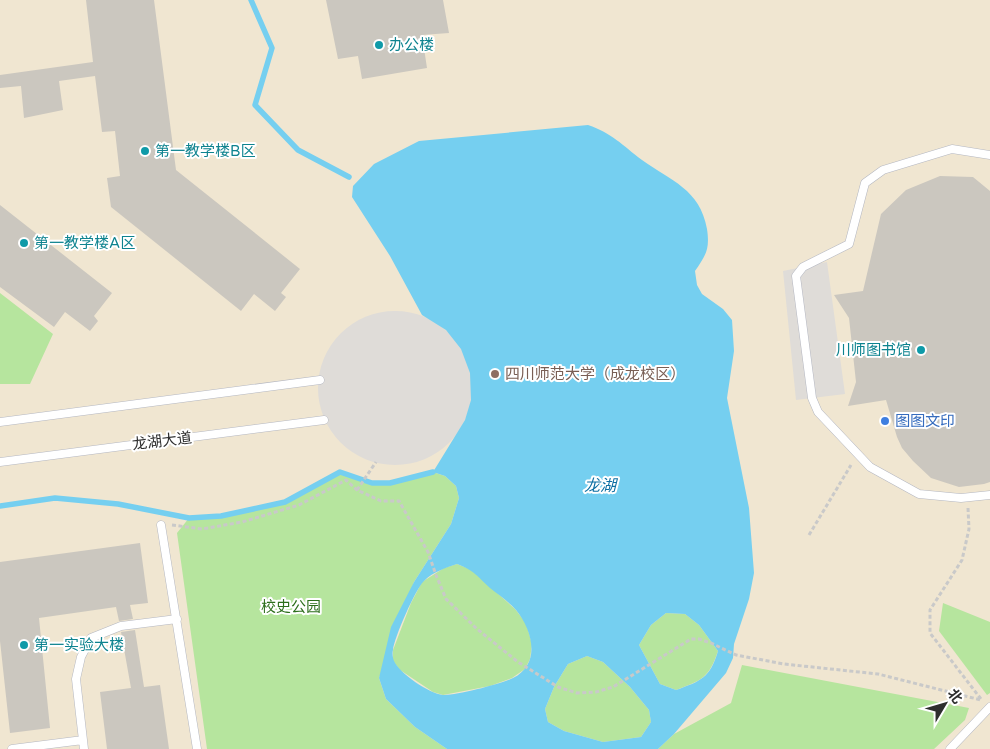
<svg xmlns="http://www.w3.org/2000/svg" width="990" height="749" font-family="'Varela Round','Noto Sans SC',sans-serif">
  <rect width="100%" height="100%" fill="#efe9e1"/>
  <path fill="#f0e6d1" d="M 0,0 L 990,0 L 990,749 L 0,749 Z"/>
  <path fill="#b6e59e" d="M 0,293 L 53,334 L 30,384 L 0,384 Z
    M 340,472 L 366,483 L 382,483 L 433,472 L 445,476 L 456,486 L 459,498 L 451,524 L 414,582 L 379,678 L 386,699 L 415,727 L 447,749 L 207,749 L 177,533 L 189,518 L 221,516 L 285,502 Z
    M 457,564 L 472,570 L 515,609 L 526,623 L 532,644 L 530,659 L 525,669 L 512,678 L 490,686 L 443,695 L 433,692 L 400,670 L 393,661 L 393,650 L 411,603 L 422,582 L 444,568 Z
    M 943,603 L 990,622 L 990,693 L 987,695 L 939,631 Z
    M 666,613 L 685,614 L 699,625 L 718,651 C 709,678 702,680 676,690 L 660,684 L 639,645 L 651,625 Z
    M 587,656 L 603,662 L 630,687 L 649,710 L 651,722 L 641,737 L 603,742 L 564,731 L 548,722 L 545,709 L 554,687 L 568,664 Z
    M 742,665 L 969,708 L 965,720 L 934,749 L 658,749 L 674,734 L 731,703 Z"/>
  <path fill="#dfdcd8" d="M 827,262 L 845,394 L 796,400 L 783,271 Z
    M318 388a77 77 0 1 1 154 0a77 77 0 1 1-154 0Z"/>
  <path fill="#75cff0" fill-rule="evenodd" d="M 588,125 C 612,133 622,145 642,160 C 671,181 700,189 707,229 C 710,249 706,255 695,271 L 697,285 L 702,294 L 723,309 L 732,320 L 734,351 L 727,398 L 749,508 L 754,573 L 749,599 L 734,644 L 733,658 L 726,673 L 674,734 L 658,749 L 447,749 L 415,727 L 386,699 L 379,678 L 391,627 L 414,582 L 451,524 L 459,498 L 456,486 L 445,476 L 433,472 L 465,420 L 471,400 L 470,373 L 461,349 L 446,330 L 422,315 L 390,256 L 352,197 L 353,186 L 374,164 L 419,141 ZM 457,564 C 475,571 477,576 490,588 C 499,595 509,602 516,610 C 533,631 541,664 513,678 C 501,684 455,696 443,695 C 430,694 399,673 394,661 C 393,659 392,653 393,650 C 394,638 416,588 424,581 C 433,572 445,568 457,564 ZM 666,613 L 685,614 L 699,625 L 718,651 C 710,678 701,681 676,690 L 660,684 L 639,645 L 651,625 ZM 587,656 L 603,662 L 630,687 L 649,710 L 651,722 L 641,737 L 603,742 L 564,731 L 548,722 L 545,709 L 554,687 L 568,664 Z"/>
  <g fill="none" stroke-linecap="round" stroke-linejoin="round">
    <path stroke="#75cff0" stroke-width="5.5" d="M 251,0 L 272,48 L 255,105 L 298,150 L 349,177
      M 0,506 L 55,498 L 118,504 L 189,518 L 221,516 L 285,502 L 340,472 L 372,483 L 390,483 L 433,472"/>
  </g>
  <path fill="#cbc7bf" d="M 86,0 L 154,0 L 176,170 L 300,269 L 281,293 L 286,297 L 275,311 L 254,294 L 241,311 L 111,207 L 107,178 L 120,176 L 115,131 L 102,132 L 95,76 L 59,81 L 63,110 L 24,118 L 21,86 L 0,88 L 0,75 L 93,62 Z
    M 326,0 L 443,0 L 449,33 L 422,35 L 427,68 L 362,79 L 358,56 L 338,59 Z
    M 940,176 L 973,177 L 990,191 L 990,482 L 984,484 L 959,487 L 931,478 L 913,461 L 902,448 L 897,437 L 886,400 L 848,406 L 856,382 L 849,318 L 834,295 L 863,291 L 881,214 L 906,190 Z
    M 0,205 L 112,293 L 94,316 L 98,321 L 90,331 L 65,312 L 54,327 L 0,287 Z
    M 140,543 L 148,603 L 130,605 L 133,619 L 119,621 L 116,607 L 39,618 L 50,728 L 10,733 L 0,641 L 0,562 Z
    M 135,630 L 144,687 L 160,685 L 169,749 L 107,749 L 100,692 L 131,688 L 121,632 Z"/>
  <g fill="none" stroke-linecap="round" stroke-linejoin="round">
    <g stroke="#b4b7c1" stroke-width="9">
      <path id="lane" d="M 990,155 L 952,149 L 883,170 L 865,183 L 849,244 L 803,267 L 796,276 L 812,398 L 818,412 L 870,467 L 919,494 L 961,498 L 990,495
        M 0,422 L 320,380
        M 0,462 L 324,420
        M 161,525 L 197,749
        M 12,749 L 83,740
        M 84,749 L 76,679 L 81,657 L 91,638 L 121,626 L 177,619
        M 950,749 L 990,707"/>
    </g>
    <path stroke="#c9c9c9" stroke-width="3" stroke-dasharray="4 2.5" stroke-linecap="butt" d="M 357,490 L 376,462
      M 968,508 L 969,529 L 962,560 L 930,610 L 930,633 L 981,699
      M 172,525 L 202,529 L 242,522 L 299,505 L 346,480 L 357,490 L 381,501 L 399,501 L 428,552 L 436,575 L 446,599 L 477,629 L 518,662 L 558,687 L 577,693 L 596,692 L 613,687 L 691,639 L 699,639 L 711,643 L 736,655 L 784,664 L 878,674 L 981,700
      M 809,535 L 851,465"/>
    <use href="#lane" stroke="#fff" stroke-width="8"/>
  </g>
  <g fill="#0f9aa8" stroke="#fff" stroke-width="2">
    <circle cx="379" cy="45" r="5"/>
    <circle cx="145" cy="151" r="5"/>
    <circle cx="24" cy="243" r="5"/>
    <circle cx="921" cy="350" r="5"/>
    <circle cx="24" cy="645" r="5"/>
  </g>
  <circle fill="#8d6e63" stroke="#fff" stroke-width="2" cx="495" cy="374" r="5"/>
  <circle fill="#3f7fe0" stroke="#fff" stroke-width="2" cx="885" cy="421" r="5"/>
  <g text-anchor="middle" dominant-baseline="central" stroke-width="4" stroke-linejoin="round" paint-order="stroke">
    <g font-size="15" fill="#0d838f" stroke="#fff" text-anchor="start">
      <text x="389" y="45">办公楼</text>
      <text x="155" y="151">第一教学楼B区</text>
      <text x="34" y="243">第一教学楼A区</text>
      <text x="911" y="350" text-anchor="end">川师图书馆</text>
      <text x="34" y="645">第一实验大楼</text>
    </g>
    <g font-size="15" fill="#785e54" stroke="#fff" text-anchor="start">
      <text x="505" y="374">四川师范大学（成龙校区）</text>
    </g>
    <g font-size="15" fill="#366cbe" stroke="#fff" text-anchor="start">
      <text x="895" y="421">图图文印</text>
    </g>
    <g font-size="15" fill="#2e2e2e" stroke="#fff">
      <text transform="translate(162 441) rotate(-7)">龙湖大道</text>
    </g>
    <g font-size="15" fill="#2c6e1b" stroke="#fff">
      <text x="291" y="607">校史公园</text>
    </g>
    <g font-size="16" font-style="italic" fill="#0d6fa3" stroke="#fff">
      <text x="600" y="486">龙湖</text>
    </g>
  </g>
  <g transform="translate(945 704) rotate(52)" stroke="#ffffff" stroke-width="4" paint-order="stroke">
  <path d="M0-4L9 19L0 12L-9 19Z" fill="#2e2e2e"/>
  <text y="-8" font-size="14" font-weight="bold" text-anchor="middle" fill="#2e2e2e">北</text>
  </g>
</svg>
